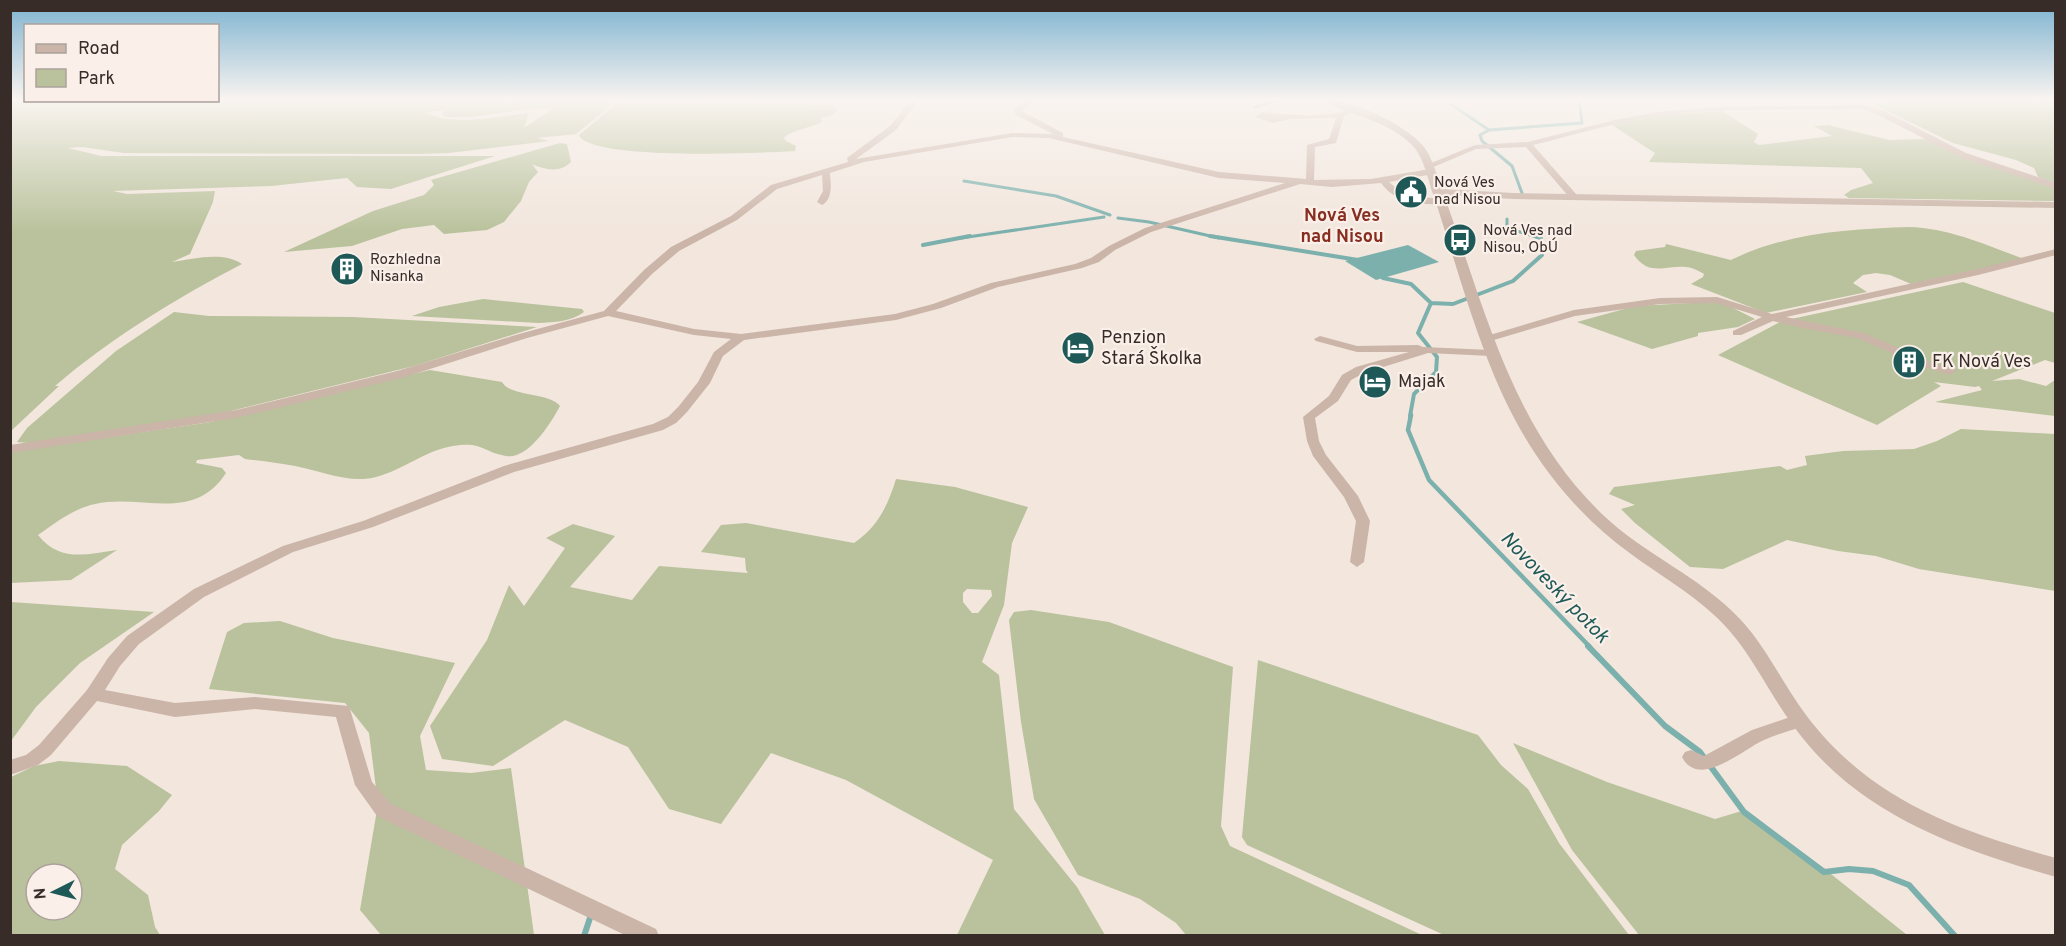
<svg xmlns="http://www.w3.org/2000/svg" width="2066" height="946" font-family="Overpass,sans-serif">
  <rect width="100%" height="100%" fill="#f2e6dd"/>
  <path fill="#b9c29c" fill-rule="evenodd" d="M 11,99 L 26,100 L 614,99 L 608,108 L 576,134 L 537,138 L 549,141 L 449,153 L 419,154 L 124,153 L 82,147 L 68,148 L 101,156 L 495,156 L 391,189 L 357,187 L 347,178 L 271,186 L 113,191 L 127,194 L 215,191 L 213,202 L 190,254 L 172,262 C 194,259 222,251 242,264 C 180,296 108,340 55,386 L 59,386 L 11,431 L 10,154 L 13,153 L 11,153 ZM 553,108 L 524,128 L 529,113 C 500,116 449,127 425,112 L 448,110 L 442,113 L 445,117 L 471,117 L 527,109 Z
    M 1887,99 L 2055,99 L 2055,183 L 2038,177 L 2034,168 L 2016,160 L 1953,143 L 1875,105 Z
    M 743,103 L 831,105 L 839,109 L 831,116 L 819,118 L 823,121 C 812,128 791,130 784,138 L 786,141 L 796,146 L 795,151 C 764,153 590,161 579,135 L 616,104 Z
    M 1722,111 L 1758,134 L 1754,142 L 1759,145 L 1832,136 L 1814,126 L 1828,125 L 1889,140 L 1925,139 L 2055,188 L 2055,201 L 1849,198 L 1844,195 L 1851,190 L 1873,183 L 1861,168 L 1649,162 L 1655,153 L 1612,125 L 1653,116 Z
    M 560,143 L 567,144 L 571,162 C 560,173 545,170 532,164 L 538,172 L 529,182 L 521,201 L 504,222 L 487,230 L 444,234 L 434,225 L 402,229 L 352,246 L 284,252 L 373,211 L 424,195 L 434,185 L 431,180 Z
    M 1909,227 C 1949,228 1986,245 2024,259 L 1911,284 L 1890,275 L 1876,273 L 1863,275 L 1853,283 L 1867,292 L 1766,313 L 1691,284 L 1703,277 L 1704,274 C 1699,271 1692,267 1686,267 C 1667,265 1649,277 1634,255 L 1636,251 L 1665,247 L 1666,244 L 1731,260 C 1785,233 1849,229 1909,227 Z
    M 1963,282 L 2055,313 L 2055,363 L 2045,360 L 1992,381 L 2019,379 L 2046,386 L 2055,380 L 2055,416 L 1935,402 L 1982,390 L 1979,386 L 1975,387 L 1934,382 L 1941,386 L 1877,425 L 1718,355 L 1782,321 Z
    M 483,299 L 582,309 L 584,312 C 571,322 554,322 538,323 L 412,316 L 439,307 Z
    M 1710,302 L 1723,303 L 1755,319 L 1738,327 L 1698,333 L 1698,336 L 1652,349 L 1577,322 L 1635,306 Z
    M 174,312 L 209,316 L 353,317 L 537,327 L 414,366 L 214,415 L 28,443 L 17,442 L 27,428 L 116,351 Z
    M 430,370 L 502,382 C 510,397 548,392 560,406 C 551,423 528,460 506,456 C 483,452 482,441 453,446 C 426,450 403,470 376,477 C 350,484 321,471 295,466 C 279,463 262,461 245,459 L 239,455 L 197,460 L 196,463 L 222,468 L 226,473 C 193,524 142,493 95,504 C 75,508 55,523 38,535 C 60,563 87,554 117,550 L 71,580 L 11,583 L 10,452 L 211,422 Z
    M 1961,429 L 2055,434 L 2055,591 L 1919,569 L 1876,556 L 1838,551 L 1787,540 L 1723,569 L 1690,567 L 1635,523 L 1621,509 L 1635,505 L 1609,494 L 1614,487 L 1780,466 L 1787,470 L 1807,465 L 1805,456 L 1843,451 L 1914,449 L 1937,441 Z
    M 896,479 L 955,487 L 1028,507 L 1012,543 L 1004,605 L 982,662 L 999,675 L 1014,809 L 1077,887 L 1105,935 L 957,935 L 993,860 L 846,780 L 771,753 L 721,824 L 669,809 L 628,747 L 565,720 L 493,766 L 442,759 L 430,726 L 487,640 L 509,585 L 524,606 L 565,548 L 546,538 L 573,524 L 615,536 L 570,587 L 632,600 L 659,566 L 748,573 L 746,570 L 745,558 L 701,552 L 721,525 L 746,523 L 854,543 C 878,527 888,505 896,479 ZM 967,589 L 991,590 L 992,596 L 978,613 L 972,613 L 963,602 L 963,593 Z
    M 11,602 L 154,612 L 80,663 L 36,707 L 11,741 Z
    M 1031,610 L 1109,622 L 1233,667 L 1221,826 L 1230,846 L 1422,935 L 1186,935 L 1176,923 L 1140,899 L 1078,875 L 1034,799 L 1021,722 L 1009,620 L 1014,612 Z
    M 280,621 L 333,638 L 455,663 L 420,736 L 426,770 L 471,773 L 511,768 L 534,935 L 381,935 L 360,910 L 378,804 L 369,733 L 345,703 L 209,689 L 227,632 L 244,623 Z
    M 1258,660 L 1478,735 L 1501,765 L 1528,789 L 1559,843 L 1629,935 L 1444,935 L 1247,845 L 1242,837 Z
    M 1513,743 L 1607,782 L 1715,819 L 1745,810 L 1826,870 L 1907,935 L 1639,935 L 1572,850 Z
    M 59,761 L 127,766 L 172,795 L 159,811 L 122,845 L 115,869 L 148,895 L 155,927 L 160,935 L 11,936 L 11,777 L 34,766 ZM 36,874 L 72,874 L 72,910 L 36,910 Z"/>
  <path fill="#7bb0ac" d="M 1408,245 L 1439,262 L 1376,280 L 1345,261 Z"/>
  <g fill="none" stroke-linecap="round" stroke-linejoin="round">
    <path stroke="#7bb0ac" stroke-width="3" d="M 342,99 L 373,101
      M 1443,99 L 1489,130
      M 1255,107 L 1280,99
      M 964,181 L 1056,196 L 1110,215
      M 1522,193 L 1512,166 L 1482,141 L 1480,135 L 1489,130 L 1582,123 L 1579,99
      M 1118,218 L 1149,222 L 1219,238
      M 1507,219 L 1507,228 L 1540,238
      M 961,238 L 1104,217"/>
    <path stroke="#7bb0ac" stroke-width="4" d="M 1210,236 L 1358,260
      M 923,245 L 970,236
      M 1379,273 L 1383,278 L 1411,284 L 1431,303
      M 1410,416 L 1414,394 L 1436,372 L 1437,357 L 1418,333 L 1431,303 L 1453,304 L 1513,281 L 1542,255 L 1541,238 L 1535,236"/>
    <path stroke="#7bb0ac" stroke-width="4.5" d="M 1411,415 L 1408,430 L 1429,480 L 1590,647"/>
    <path stroke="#7bb0ac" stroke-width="6" d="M 1588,646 L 1665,726 L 1700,752 L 1744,812 L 1824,872 L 1849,869 L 1873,871 L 1909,885 L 1955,936
      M 584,936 L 591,915"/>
    <path fill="#cbb4a8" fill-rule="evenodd" d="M 912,99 L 920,99 L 896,130 L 856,159 L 1012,133 L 1053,134 L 1016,115 L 1013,110 L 1027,99 L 1036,99 L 1022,111 L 1063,133 L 1063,137 L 1219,172 L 1306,179 L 1307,145 L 1329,139 L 1336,118 L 1290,119 L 1273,123 L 1255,117 L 1263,112 C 1291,115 1322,118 1349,110 L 1353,112 L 1344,116 L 1336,143 L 1315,147 L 1314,180 L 1371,179 L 1430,169 L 1434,172 L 1433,174 L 1389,182 L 1404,195 L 1441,199 L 1446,202 L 1441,205 C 1417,203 1397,204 1381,183 L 1332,187 L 1300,184 L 1151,232 L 1115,250 L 1099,262 L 1082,268 L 998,287 L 941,308 L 896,320 L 744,340 L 723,356 L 710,383 L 687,412 L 676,423 L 663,430 L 514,472 L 373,527 L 293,552 L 204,597 L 139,644 L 120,666 L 105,690 L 175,703 L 255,697 L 349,706 L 372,782 L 391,804 L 656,929 L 659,936 L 627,936 L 377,816 L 355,785 L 336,717 L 255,709 L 175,717 L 97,701 L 51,755 L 38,765 L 10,775 L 10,760 L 26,755 L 39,745 L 87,690 L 108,658 L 127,636 L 194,589 L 283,546 L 363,521 L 504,466 L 653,424 L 668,417 L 679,406 L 698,382 L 714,352 L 731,339 L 694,335 L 608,316 L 527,338 L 405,377 L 236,418 L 10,453 L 10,445 L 236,410 L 397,371 L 519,334 L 604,311 L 644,270 L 671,247 L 731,216 L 771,185 L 848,162 L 847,158 L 890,126 ZM 1012,137 L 1049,138 L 1219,178 L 1285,183 L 1145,228 L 1109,246 L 1091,258 L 1075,264 L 991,283 L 933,304 L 895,314 L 741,334 L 694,329 L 616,311 L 652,274 L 679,251 L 737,220 L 777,189 L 822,175 L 823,191 L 817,202 L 822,205 C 833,199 831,184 830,173 L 864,162 Z
      M 1858,103 L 1884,111 L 1966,153 L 2056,183 L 2056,189 L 1960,157 L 1878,115 L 1863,109 C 1795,110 1725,107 1658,116 C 1616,122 1574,135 1533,145 L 1576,194 L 1578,196 L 1573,199 L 1570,198 L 1526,147 L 1476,149 L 1431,168 L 1424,166 L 1475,145 L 1528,142 L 1614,120 L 1658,112 L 1719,107 L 1854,105 Z
      M 2056,249 L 2056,255 L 1978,275 L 1786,317 L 1864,333 L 1935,364 L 1954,368 L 1956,371 L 1950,375 L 1927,368 L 1857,338 L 1802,328 L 1773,321 L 1741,335 L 1733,335 L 1733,331 L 1762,317 L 1716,303 L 1660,304 L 1575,316 L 1487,342 L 1481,339 L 1483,337 L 1574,310 L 1660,298 L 1717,297 L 1772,314 L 1977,269 Z
      M 1320,336 L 1357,346 L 1418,345 L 1423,347 L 1491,350 L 1497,353 L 1491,356 L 1428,353 L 1364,373 L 1351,380 L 1338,401 L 1315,418 L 1319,441 L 1326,455 L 1358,496 L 1370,521 L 1364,562 L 1357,567 L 1350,562 L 1356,521 L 1344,497 L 1313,456 L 1307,441 L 1303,417 L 1329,396 L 1342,375 L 1356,367 L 1409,352 L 1357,352 L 1316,341 L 1314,339 Z
      M 1799,714 L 1805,716 L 1808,721 L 1805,726 C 1792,730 1777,734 1764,740 C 1743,749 1699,790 1682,757 L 1685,752 L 1691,750 L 1704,756 L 1752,730 Z"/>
    <path fill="#cbb4a8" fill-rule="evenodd" d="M 1320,99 C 1350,99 1405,123 1424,147 C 1432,157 1437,176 1442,189 L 1514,193 L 2056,202 L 2056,208 L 1514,199 L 1444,195 C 1485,309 1512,428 1603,515 C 1644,554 1699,576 1739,618 C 1766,646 1782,683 1806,715 C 1869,799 1957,831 2056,858 L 2056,877 C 1954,848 1855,813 1792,724 C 1765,687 1748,645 1713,614 C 1688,591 1658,574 1631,554 C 1585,521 1547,477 1519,427 C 1479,355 1459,271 1433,194 C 1428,180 1424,156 1411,144 C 1385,119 1349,116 1320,99 Z"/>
  </g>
  <linearGradient id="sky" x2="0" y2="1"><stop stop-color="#7cb2d0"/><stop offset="0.43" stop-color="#f9f4f0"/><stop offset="1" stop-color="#f9f4f0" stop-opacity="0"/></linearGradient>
  <rect width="2066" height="232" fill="url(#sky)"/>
  <defs>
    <g id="civic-disc" transform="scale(1.725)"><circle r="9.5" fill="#1e5957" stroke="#faf0e9"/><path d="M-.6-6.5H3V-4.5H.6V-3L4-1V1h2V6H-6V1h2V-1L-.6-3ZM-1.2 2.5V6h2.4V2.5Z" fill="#fff"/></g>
    <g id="bus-disc" transform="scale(1.725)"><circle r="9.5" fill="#1e5957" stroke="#faf0e9"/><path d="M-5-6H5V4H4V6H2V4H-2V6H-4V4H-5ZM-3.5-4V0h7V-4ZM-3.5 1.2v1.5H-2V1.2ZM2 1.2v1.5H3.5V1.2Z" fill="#fff"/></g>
    <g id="building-disc" transform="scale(1.725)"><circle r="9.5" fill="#1e5957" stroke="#faf0e9"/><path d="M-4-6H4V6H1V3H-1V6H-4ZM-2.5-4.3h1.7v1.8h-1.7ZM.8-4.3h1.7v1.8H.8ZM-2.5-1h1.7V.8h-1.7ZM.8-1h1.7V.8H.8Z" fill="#fff"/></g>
    <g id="hotel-disc" transform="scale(1.725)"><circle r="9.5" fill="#1e5957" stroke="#faf0e9"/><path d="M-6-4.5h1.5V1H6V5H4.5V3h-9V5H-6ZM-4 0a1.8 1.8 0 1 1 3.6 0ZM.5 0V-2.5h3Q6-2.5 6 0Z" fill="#fff"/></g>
  </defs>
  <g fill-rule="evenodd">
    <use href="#civic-disc" x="1411" y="192"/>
    <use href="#bus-disc" x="1460" y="240"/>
    <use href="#building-disc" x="347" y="269"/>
    <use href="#hotel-disc" x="1078" y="348"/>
    <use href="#building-disc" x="1909" y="362"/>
    <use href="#hotel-disc" x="1375" y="382"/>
  </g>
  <g text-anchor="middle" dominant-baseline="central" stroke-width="4.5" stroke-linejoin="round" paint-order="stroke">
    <g font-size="15" fill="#382c29" stroke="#faf0e9" text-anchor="start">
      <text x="1434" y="183">Nová Ves<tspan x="1434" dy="17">nad Nisou</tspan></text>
      <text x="1483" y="231">Nová Ves nad<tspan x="1483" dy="17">Nisou, ObÚ</tspan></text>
      <text x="370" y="260">Rozhledna<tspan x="370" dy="17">Nisanka</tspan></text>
    </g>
    <g font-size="18" font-weight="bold" fill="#872e21" stroke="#faf0e9">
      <text x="1342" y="216">Nová Ves<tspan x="1342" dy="21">nad Nisou</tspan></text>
    </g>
    <g font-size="18" fill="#382c29" stroke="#faf0e9" text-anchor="start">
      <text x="1101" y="338">Penzion<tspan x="1101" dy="21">Stará Školka</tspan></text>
      <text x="1932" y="362">FK Nová Ves</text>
      <text x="1398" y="382">Majak</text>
    </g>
    <g font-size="20" font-style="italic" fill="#1e5957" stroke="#faf0e9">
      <text transform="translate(1554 588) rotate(46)">Novoveský potok</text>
    </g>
  </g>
  <rect width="2066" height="946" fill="none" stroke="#382c29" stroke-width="24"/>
  <rect x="24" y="24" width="195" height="78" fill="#faf0e9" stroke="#aca29c" stroke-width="1.5"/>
  <rect x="36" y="44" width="30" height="9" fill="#cbb4a8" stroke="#aca29c" stroke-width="1.5"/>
  <text x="78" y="54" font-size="18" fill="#382c29">Road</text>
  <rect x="36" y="69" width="30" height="18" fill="#b9c29c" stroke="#aca29c" stroke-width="1.5"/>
  <text x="78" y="84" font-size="18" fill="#382c29">Park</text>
  <g transform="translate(54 892) rotate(264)"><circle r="28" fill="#faf0e9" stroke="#aca29c" stroke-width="1.5"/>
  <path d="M0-4.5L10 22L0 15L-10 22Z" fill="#1e5957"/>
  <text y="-9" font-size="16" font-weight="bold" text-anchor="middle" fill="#382c29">N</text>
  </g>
</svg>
